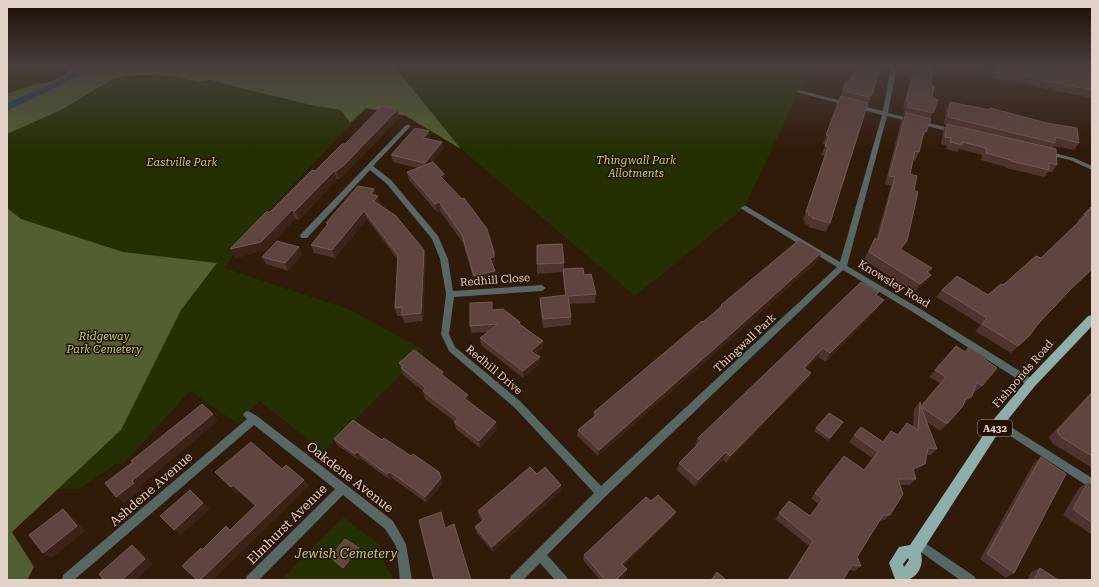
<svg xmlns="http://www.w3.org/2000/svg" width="1099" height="587" font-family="'Roboto Serif',serif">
  <rect width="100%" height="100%" fill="#301a09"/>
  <path fill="#243002" d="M 7,66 L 80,66 L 7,98 Z
    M 96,66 L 811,66 L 744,208 L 635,296 L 461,149 L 406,116 L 366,108 L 255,225 L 224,268 L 351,310 L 425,351 L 323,452 L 260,401 L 238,424 L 190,391 L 123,464 L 116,464 L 79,489 L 45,490 L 7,495 L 7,108 Z
    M 343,517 L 380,545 L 386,567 L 395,580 L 281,580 Z"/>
  <path fill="#515f31" d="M 70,66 L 394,66 L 461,149 L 406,116 L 366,108 L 350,123 L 341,110 L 311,105 L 210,80 L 197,82 L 180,77 L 157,75 L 131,75 L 111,80 L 63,109 L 7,134 L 7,94 L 35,84 L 47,83 L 66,75 Z
    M 7,208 L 21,219 L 123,252 L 217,263 L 181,310 L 121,430 L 12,532 L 34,567 L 27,580 L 7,580 Z"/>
  <path fill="#1a4463" d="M 83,66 L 93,66 L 75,78 L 7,111 L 7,103 L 62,79 Z"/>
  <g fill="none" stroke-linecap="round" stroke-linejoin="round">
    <path fill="#576765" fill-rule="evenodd" d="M 891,66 L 897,66 L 888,113 L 957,130 L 958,131 L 955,133 L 887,116 L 847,266 L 922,310 L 1034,380 L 1036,383 L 1034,386 L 1031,387 L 1028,386 L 916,314 L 843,270 L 605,497 L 547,555 L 566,576 L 568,580 L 555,580 L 540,563 L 523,580 L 509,580 L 511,576 L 594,493 L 515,408 L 449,351 L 441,334 L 446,294 L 440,259 L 432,239 L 387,184 L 370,170 L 307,238 L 301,238 L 300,236 L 301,234 L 406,125 L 410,125 L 410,127 L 373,166 L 391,180 L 438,236 L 448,259 L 453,291 L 542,285 L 546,288 L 542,291 L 454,297 L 449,334 L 455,347 L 521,402 L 601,486 L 837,267 L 740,208 L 744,206 L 746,206 L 840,262 L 882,115 L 796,92 L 799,90 L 883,111 Z
      M 1046,151 L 1074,158 L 1092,166 L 1092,170 L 1070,160 L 1044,154 L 1044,152 Z
      M 248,411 L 257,416 L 393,521 L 406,544 L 412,580 L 400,580 L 396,546 L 385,529 L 343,495 L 259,580 L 245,580 L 247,576 L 335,489 L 254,425 L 74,580 L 62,580 L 63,575 L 247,419 L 243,415 L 245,412 Z
      M 998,419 L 1092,478 L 1092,489 L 995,426 L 993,423 L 995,420 Z
      M 919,539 L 974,576 L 976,580 L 960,580 L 915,548 L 914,544 L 915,540 Z"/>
    <path fill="#8dafab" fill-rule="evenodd" d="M 1092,315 L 1092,326 L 1035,386 L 1002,427 L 921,553 C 925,569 913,585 895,579 L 889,563 L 899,547 L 910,545 L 994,419 L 1027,380 L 1088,316 ZM 908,558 L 909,560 L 904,567 L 903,564 Z"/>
  </g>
  <path fill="#4f332f" d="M 914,66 L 934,66 L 931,80 L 933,113 L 930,118 L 926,132 L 923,137 L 919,152 L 915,161 L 913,160 L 910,174 L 914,190 L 907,241 L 902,250 L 928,273 L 931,275 L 925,283 L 914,292 L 864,260 L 870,247 L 875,238 L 876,239 L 891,186 L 885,184 L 901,121 L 905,115 L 903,114 L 905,109 L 903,108 Z
    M 967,66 L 1092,66 L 1092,98 L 992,78 L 993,72 L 988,71 Z
    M 852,73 L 855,74 L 872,95 L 869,103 L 868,103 L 830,223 L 826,232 L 808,227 L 809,225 L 804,224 L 805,221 L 803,220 L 825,155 L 821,155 L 826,144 L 823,144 L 846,81 L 849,81 Z
    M 950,102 L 989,110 L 990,108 L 1079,143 L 1074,150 L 1054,146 L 1052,148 L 1057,165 L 1052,172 L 1048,172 L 1044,177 L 1006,168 L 1006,167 L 981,160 L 982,155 L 959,149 L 957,152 L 946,149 L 947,146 L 941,144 L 943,131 L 946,125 L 944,124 L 946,110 Z
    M 397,110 L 399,118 L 346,173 L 339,179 L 337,179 L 299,220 L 295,219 L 266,250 L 235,258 L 270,212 L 315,171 L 345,144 Z
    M 430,139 L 430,140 L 442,142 L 443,150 L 433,162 L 444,174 L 445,182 L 494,252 L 495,265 L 493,266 L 495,271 L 496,279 L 475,284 L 463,243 L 440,211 L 437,212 L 409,180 L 407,172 L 418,168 L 393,162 L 391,155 Z
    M 374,189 L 376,195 L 381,204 L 380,205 L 426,258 L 423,321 L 404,323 L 402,316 L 397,316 L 395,308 L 398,260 L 367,219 L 335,258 L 314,253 L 311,245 L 327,225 L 326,223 Z
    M 1092,206 L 1092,269 L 1065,295 L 1037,325 L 1030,335 L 1023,342 L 1011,353 L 975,331 L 981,325 L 936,297 L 942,290 L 988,295 L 1041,258 L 1079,222 L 1077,221 Z
    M 537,245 L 564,263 L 564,269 L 584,275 L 596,294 L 595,303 L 569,304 L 571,317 L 571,325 L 543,328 L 540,306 L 540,298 L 565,296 L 563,278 L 563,272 L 537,274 Z
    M 299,247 L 302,255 L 288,271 L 266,264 L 262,257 Z
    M 821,253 L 818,261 L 721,348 L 598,456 L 577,436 L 578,430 L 593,417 L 594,412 L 703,322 L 720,308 L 721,305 Z
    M 877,296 L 878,308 L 826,362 L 818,357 L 806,369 L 811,373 L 806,381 L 726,463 L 723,460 L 695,487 L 677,470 L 679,463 L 696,446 L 695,445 L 698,438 Z
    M 493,310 L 520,322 L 520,324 L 543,341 L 543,348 L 536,354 L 540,364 L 523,378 L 481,345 L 480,338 L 488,332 L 471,333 L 470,326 Z
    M 965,352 L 984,359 L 982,386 L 975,392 L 974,391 L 972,396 L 964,404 L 947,424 L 940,431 L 927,422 L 937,449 L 931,455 L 926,455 L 925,464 L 918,470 L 914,472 L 916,479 L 910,485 L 900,485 L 890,515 L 884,520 L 880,521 L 857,557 L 861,566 L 855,571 L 848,570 L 843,580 L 787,580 L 809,546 L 775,519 L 789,501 L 810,516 L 818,504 L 811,498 L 844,456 L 864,470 L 872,458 L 849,442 L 861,427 L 883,441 L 891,431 L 897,435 L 907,423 L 913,426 L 914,409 L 920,402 L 921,406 L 940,383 L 929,377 L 935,370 Z
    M 399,363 L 443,372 L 445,377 L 468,395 L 469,401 L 497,430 L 480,448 L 456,429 L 454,421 L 425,399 L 423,391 L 404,376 Z
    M 1092,391 L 1092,468 L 1052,443 L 1049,437 Z
    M 843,422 L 828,441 L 814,431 L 816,428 Z
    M 334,439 L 411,456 L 439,472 L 442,484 L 427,503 L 392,478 L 390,480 L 360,458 L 359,460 L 337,445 Z
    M 1041,457 L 1014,573 L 1006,578 L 980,559 L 1034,463 Z
    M 282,469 L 304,480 L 309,486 L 202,549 L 230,530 L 255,506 L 239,492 L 237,494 L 215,472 Z
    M 537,474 L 561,491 L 493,552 L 477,533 L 475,527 L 482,521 L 479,517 L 478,511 Z
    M 1088,482 L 1092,485 L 1092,535 L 1063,515 L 1079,488 Z
    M 651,501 L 674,517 L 624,565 L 627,569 L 626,574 L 620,580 L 600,580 L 583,560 L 584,555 Z
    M 361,551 L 345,570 L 332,559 L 330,557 Z
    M 1040,568 L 1058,580 L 1027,580 L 1031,572 Z"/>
  <path fill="#3c2219" d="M 397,110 L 399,118 L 346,173 L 339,179 L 336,171 Z
    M 429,131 L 430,139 L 425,146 L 423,138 Z
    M 442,142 L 443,150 L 427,170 L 425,163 Z
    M 334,171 L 337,179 L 299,220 L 295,211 Z
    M 444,174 L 445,182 L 440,176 Z
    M 374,189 L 376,197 L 371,194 Z
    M 378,196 L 381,204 L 377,209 L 374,201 Z
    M 439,202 L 440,211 L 437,212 L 435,204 Z
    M 292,210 L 295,219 L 266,250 L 235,258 L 230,249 Z
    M 364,211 L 367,219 L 335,258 L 332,250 Z
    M 907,241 L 902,250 L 900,249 Z
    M 299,247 L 302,255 L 288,271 L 285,263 Z
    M 424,250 L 426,258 L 423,321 L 421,313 Z
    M 494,252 L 495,265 L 491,266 L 490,258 Z
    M 821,253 L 818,261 L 721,348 L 598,456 L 599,450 Z
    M 495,271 L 496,279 L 475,284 L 474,276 Z
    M 931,275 L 925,283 L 914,292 L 920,284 Z
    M 884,300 L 878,308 L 826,362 L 830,353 Z
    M 1030,335 L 1023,342 L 1011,353 L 1018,346 Z
    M 543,341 L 543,348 L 532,358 L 531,351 Z
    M 823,348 L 818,357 L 800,376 L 804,368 Z
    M 540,357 L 540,364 L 523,378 L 523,371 Z
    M 443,372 L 445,379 L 441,374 Z
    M 811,373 L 806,381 L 726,463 L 730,456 Z
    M 468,395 L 469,402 L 464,398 Z
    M 972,396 L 965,403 L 958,407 L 965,400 Z
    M 213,414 L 218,421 L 139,487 L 142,489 L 124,503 L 116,497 L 132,481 Z
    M 496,422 L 497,430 L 480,448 L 479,441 Z
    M 357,452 L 360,458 L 359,460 L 355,454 Z
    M 726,452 L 723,460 L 695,487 L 698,480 Z
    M 925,464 L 918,470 L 907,476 L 913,469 Z
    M 390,472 L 392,478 L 390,480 L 387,474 Z
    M 441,478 L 442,484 L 427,503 L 425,497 Z
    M 304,480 L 309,486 L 213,580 L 200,580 Z
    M 233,485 L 239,492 L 237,494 L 231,487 Z
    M 561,485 L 561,491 L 493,552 L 492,547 Z
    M 190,490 L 210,509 L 181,535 L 174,530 Z
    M 63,509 L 71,515 L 85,531 L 52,558 L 43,553 Z
    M 676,512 L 674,517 L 621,568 L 622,564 Z
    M 132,545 L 140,550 L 153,564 L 136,580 L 122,580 Z
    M 359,548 L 361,551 L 345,570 L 343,568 Z
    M 627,569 L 626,574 L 620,580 L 616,580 Z"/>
  <path fill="#5f4440" stroke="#735a55" d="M 858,66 L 880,66 L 872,95 L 870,95 L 869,97 L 843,91 L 846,81 L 850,82 L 852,73 L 855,74 Z
    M 916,66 L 934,66 L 931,80 L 932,80 L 931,85 L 934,86 L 932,98 L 938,100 L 933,113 L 907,107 L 909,101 L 906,101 Z
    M 997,66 L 1052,66 L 1092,76 L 1092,90 L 997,71 Z
    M 1078,66 L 1092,66 L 1092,70 Z
    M 841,96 L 868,103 L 830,223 L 812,218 L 813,217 L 808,215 L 809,212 L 806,212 L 828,147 L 825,146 L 829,136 L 826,135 Z
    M 950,102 L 990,110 L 990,108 L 1047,123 L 1077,128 L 1079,143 L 1055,137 L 1055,143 L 948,117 Z
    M 382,106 L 397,110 L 344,165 L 336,171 L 334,171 L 295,211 L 292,210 L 261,242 L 230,249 L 266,212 L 270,212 L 312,170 L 315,171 L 342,144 L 345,144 Z
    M 906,113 L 931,119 L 926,132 L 924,131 L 919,152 L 915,151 L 910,174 L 917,176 L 914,190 L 918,192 L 907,241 L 900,249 L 932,268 L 927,272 L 931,275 L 920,284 L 869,252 L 875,238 L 878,240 L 895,177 L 889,176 Z
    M 947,124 L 1056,149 L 1057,165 L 1049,163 L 1049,170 L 1011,161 L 1011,160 L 986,153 L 986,148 L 962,142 L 962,145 L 950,142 L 951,138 L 945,137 Z
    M 415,128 L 429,131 L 423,138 L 442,142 L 425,163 L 391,155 Z
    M 433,162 L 444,174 L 440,176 L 462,199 L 464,198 L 487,229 L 494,252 L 494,257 L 490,258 L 495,271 L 474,276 L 462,235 L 439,202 L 435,204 L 407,172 Z
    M 358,186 L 374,189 L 371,194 L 378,196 L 374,201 L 396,216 L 424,250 L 421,313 L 402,315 L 402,307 L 395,308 L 398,255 L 364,211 L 332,250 L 311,245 L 328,224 L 326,223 Z
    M 1092,206 L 1092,269 L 1070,290 L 1037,325 L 1030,335 L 1018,346 L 982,324 L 987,318 L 942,290 L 957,276 L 988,295 L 1001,284 L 1003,285 L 1036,256 L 1041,258 L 1086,215 L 1084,214 Z
    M 799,240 L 821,253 L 723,341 L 599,450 L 578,430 L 596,415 L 594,412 L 702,321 L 703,322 L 722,306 L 721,305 Z
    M 277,241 L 299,247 L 285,263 L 262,257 Z
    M 562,244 L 564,263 L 537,264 L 537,245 Z
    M 583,268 L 584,275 L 591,274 L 596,294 L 568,296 L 571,317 L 543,319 L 540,298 L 566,295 L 563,269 Z
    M 861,282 L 879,292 L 876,295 L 884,300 L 830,353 L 823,348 L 804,368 L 811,373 L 730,456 L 726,452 L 698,480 L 679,463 L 701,441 L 698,438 Z
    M 492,302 L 492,310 L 503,309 L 520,322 L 518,323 L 543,341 L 531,351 L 540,357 L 523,371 L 480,338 L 498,324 L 470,326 L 470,303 Z
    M 956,346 L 965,352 L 969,347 L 985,357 L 984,359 L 997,368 L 982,386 L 977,382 L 972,396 L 965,400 L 963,406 L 947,424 L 921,407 L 937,449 L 928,448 L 925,464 L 913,469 L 916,479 L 898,479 L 903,494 L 890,515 L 883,515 L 857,557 L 861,566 L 852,565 L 843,580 L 788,580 L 813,541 L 779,513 L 789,501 L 810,516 L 823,499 L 815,493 L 844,456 L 864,470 L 878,452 L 854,435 L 861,427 L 883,442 L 891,431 L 898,435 L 907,423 L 918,430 L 920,402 L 921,406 L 946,377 L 935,370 Z
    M 414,350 L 443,372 L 441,374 L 468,395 L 464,398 L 496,422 L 479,441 L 454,422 L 458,418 L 423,391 L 426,388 L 401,368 L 403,366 L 399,363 Z
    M 1092,393 L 1092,456 L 1061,437 L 1057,431 Z
    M 202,404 L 213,414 L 132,481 L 134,483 L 116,497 L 105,483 L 133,462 L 131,461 Z
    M 829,413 L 843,422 L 830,438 L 816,428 Z
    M 353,420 L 382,440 L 384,438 L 411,456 L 413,454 L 439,472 L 441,478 L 425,497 L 390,472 L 387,474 L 357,452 L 355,454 L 334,439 Z
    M 251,442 L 282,469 L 286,465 L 304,480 L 200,580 L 197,580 L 182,566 L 201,548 L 202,550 L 226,526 L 230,530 L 256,505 L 233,485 L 231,487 L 215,472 Z
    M 1041,457 L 1066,474 L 1014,573 L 987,554 Z
    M 530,467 L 537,474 L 545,467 L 561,485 L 492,547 L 475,527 L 484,519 L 478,511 Z
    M 1088,482 L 1092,485 L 1092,523 L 1073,509 Z
    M 190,490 L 203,503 L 174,530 L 160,516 Z
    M 658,495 L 676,512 L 622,564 L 627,569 L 616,580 L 605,580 L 584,555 L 646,497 L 651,501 Z
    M 63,509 L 77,526 L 43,553 L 29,535 Z
    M 441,512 L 445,528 L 454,524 L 471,580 L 434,580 L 419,520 Z
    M 345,539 L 359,548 L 343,568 L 330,557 Z
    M 132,545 L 145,559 L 122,580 L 104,580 L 99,574 Z
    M 1040,568 L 1058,580 L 1034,580 Z
    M 717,572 L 726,580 L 711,580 Z"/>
  <linearGradient id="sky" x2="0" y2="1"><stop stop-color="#1a0e05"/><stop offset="0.44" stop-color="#483e3e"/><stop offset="1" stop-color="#483e3e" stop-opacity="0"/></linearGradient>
  <rect width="1099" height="149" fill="url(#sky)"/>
  <g text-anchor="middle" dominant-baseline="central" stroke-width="3" stroke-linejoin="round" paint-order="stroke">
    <rect fill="#261002" stroke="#a9978c" stroke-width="1" x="978" y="420" width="34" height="16" rx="3"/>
    <g font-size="10" font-weight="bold" fill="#e1d1c7">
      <text x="995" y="428">A432</text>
    </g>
    <g font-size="11" font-style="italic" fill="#b9d187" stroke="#261002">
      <text x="636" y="160">Thingwall Park<tspan x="636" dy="13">Allotments</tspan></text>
      <text x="182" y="162">Eastville Park</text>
      <text x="104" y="336">Ridgeway<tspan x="104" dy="13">Park Cemetery</tspan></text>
    </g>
    <g font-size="11" fill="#e1d1c7" stroke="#261002">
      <text transform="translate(495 280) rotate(-4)">Redhill Close</text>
      <text transform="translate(894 284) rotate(31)">Knowsley Road</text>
      <text transform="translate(745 343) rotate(-43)">Thingwall Park</text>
      <text transform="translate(494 370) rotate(40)">Redhill Drive</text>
      <text transform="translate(1023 374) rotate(-49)">Fishponds Road</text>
    </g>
    <g font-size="13" fill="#e1d1c7" stroke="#261002">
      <text transform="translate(350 477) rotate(38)">Oakdene Avenue</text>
      <text transform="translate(151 489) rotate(-41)">Ashdene Avenue</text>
      <text transform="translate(287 524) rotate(-45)">Elmhurst Avenue</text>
    </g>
    <g font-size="13" font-style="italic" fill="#b9d187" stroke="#261002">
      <text x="346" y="553">Jewish Cemetery</text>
    </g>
  </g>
  <rect width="1099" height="587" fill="none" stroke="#e1d1c7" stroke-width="16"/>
</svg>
